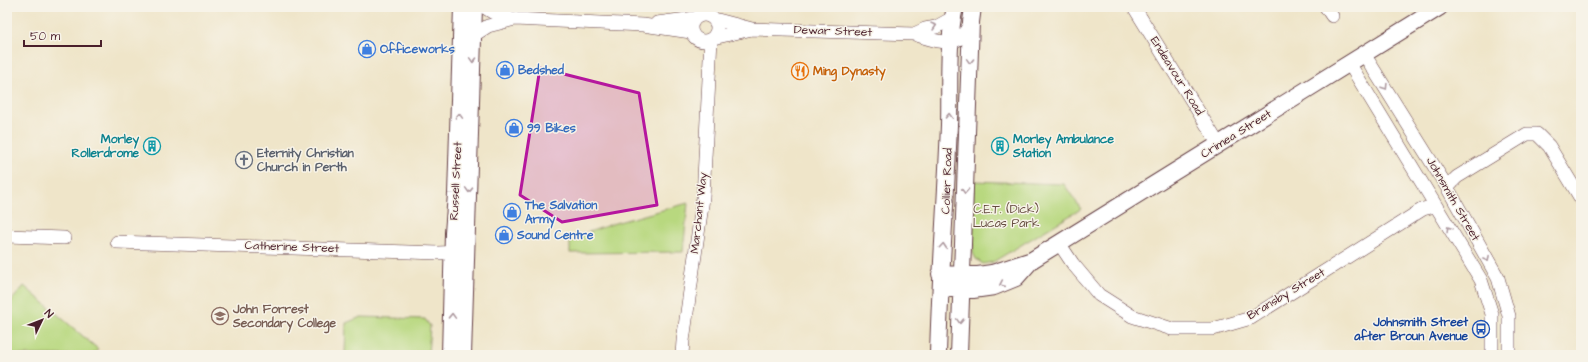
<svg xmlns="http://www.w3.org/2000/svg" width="1588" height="362" font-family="'Architects Daughter',sans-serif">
  <rect width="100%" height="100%" fill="#f7f3e8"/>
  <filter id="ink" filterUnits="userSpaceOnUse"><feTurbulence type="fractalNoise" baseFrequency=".025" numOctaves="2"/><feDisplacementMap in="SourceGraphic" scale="8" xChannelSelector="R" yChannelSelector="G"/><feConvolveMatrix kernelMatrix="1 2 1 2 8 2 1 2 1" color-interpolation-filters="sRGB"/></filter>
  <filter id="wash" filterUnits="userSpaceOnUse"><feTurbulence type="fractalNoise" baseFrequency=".012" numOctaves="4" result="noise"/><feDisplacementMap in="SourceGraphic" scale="16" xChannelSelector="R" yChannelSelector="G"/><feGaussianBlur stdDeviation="0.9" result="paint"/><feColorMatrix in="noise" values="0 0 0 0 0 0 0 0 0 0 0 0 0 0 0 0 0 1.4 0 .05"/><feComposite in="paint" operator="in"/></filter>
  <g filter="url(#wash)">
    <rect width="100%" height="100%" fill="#efe5c9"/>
    <path fill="#b8d87f" stroke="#817c55" d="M 973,181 L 1064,184 L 1081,209 L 993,262 L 983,264 L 976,259 L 973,253 Z
      M 688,203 L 683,252 L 570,253 L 570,236 L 583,234 L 615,223 Z
      M 24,286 L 98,349 L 93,355 L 7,355 L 7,306 Z
      M 361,317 L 425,319 L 430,326 L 428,355 L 345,355 L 346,323 Z"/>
  </g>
  <g filter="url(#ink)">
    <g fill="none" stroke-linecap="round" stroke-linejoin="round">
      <g stroke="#633d43" stroke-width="14">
        <path id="minor" d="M 484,7 L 492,12 L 515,19
          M 1134,7 L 1219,145
          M 1326,7 L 1332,16
          M691 28a13 13 0 1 1 26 0a13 13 0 1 1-26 0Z
          M 714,19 L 752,29 L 914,34 C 925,38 950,47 960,38 C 965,34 968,27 971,22
          M 657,23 L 695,18
          M 914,34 L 925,29 L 936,27 L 954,17
          M 474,35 L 488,26 L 515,19 L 643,25 L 691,32
          M 713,38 L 752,29
          M 1364,54 L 1447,187 L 1498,278 L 1509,316 L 1509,355
          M 1349,63 L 1481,280 L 1492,314 L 1492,355
          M 1447,187 L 1457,177 L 1527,134 L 1537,134 L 1549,146 L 1581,199
          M 7,236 L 64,238
          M 117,242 L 438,253 L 461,252
          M 1059,243 L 1073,264 L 1099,295 L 1132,316 L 1172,329 L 1213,329 L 1251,318 L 1423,209 L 1435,206
          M 682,355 L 683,341 L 703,198 L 711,39"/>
      </g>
      <g stroke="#633d43" stroke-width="18">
        <path id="major" d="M 940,274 L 978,275 L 992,273 L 1032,260 L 1440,7
          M 951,289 L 973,290 L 994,287 L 1016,278 L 1032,260
          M 450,355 L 453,233 L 456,194 L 462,7
          M 463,355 L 474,7
          M 938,355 C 940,278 946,202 949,125 C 950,89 947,41 955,7
          M 959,355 L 971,22 L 973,7"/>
      </g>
      <use href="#minor" stroke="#fff" stroke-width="13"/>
      <use href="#major" stroke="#fff" stroke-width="16"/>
    </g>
    <defs><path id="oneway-chevron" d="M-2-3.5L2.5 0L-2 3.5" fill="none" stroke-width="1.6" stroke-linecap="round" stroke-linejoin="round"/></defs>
    <g stroke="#ae9aa0">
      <use href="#oneway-chevron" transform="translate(934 26) rotate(-16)"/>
      <use href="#oneway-chevron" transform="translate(473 60) rotate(92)"/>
      <use href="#oneway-chevron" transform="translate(970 61) rotate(92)"/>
      <use href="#oneway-chevron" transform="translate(1385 87) rotate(58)"/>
      <use href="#oneway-chevron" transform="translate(459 116) rotate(-88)"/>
      <use href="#oneway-chevron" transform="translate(949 116) rotate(-88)"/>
      <use href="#oneway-chevron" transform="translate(469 190) rotate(92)"/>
      <use href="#oneway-chevron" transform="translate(965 191) rotate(92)"/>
      <use href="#oneway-chevron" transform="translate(1449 229) rotate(-122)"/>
      <use href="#oneway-chevron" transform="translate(943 246) rotate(-85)"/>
      <use href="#oneway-chevron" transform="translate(1487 259) rotate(61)"/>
      <use href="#oneway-chevron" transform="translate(1002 284) rotate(156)"/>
      <use href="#oneway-chevron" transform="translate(452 316) rotate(-88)"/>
      <use href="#oneway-chevron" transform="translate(960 321) rotate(92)"/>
    </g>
  </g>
  <path fill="#b5179e" fill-opacity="0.2" stroke="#b5179e" stroke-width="3" stroke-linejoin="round" d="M 540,68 L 639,93 L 657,205 L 562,222 L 520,195 Z"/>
  <defs>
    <g id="shop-ring" transform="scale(0.9)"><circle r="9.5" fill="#f7f3e8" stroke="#3f7fe0" stroke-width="1.5"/><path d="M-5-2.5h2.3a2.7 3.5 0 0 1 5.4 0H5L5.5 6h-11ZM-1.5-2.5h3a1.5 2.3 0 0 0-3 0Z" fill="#3f7fe0"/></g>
    <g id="restaurant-ring" transform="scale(0.9)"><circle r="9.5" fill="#f7f3e8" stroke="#e8710a" stroke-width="1.5"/><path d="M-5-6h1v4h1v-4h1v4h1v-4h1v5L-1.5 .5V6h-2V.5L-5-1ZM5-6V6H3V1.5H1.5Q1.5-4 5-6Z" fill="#e8710a"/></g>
    <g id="building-ring" transform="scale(0.9)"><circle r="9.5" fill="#f7f3e8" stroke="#0f9aa8" stroke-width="1.5"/><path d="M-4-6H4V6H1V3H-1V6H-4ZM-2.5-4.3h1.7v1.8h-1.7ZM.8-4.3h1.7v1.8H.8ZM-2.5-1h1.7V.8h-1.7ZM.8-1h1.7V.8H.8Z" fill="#0f9aa8"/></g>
    <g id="church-ring" transform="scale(0.9)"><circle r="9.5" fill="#f7f3e8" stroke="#6b7280" stroke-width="1.5"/><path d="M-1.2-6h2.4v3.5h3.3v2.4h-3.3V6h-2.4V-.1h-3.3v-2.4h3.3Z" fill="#6b7280"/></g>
    <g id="school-ring" transform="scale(0.9)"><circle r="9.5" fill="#f7f3e8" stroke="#8d6e63" stroke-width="1.5"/><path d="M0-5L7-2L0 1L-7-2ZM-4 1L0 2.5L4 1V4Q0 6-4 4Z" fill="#8d6e63"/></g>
    <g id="bus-ring" transform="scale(0.9)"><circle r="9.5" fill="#f7f3e8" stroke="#1a4fb4" stroke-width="1.5"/><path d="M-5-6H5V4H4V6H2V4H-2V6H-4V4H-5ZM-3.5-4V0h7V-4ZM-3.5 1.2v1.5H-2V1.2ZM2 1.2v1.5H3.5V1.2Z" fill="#1a4fb4"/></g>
  </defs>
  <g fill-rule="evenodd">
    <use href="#shop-ring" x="367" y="49"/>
    <use href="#shop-ring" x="505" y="70"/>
    <use href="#restaurant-ring" x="800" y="71"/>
    <use href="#shop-ring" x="514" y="128"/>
    <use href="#building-ring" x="152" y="146"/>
    <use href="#building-ring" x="1000" y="146"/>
    <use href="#church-ring" x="244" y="160"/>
    <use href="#shop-ring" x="512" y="212"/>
    <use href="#shop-ring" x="504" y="235"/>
    <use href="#school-ring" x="220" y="316"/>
    <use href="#bus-ring" x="1481" y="329"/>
  </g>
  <g text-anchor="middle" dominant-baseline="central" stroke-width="3" stroke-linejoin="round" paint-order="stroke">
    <g font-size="12" fill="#4a1f2b" stroke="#f7f3e8">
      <text transform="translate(833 31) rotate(2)">Dewar Street</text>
      <text transform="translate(1177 76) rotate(58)">Endeavour Road</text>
      <text transform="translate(1236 134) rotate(-32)">Crimea Street</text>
      <text transform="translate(456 181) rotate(-87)">Russell Street</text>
      <text transform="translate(947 181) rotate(-88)">Collier Road</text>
      <text transform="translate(1453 199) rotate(60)">Johnsmith Street</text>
      <text transform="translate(699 213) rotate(-84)">Marchant Way</text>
      <text transform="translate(292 247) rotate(2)">Catherine Street</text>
      <text transform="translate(1286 294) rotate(-31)">Bransby Street</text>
    </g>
    <g font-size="12" font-weight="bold" fill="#366cbe" stroke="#f7f3e8" text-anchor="start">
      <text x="380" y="49">Officeworks</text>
      <text x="518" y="70">Bedshed</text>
      <text x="527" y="128">99 Bikes</text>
      <text x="525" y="205">The Salvation<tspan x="525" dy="14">Army</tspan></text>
      <text x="517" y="235">Sound Centre</text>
    </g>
    <g font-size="12" font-weight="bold" fill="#c56008" stroke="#f7f3e8" text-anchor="start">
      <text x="813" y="71">Ming Dynasty</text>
    </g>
    <g font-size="12" font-weight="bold" fill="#0d838f" stroke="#f7f3e8" text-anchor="end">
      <text x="139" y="139">Morley<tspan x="139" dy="14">Rollerdrome</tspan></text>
      <text x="1013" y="139" text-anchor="start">Morley Ambulance<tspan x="1013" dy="14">Station</tspan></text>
    </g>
    <g font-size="12" font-weight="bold" fill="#5b616d" stroke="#f7f3e8" text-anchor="start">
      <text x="257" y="153">Eternity Christian<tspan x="257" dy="14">Church in Perth</tspan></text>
    </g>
    <g font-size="12" fill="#664d40" stroke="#f7f3e8">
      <text x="1006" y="209">C.E.T. (Dick)<tspan x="1006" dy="14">Lucas Park</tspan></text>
    </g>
    <g font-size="12" font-weight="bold" fill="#785e54" stroke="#f7f3e8" text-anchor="start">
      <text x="233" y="309">John Forrest<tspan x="233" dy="14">Secondary College</tspan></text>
    </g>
    <g font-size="12" font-weight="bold" fill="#164399" stroke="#f7f3e8" text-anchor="end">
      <text x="1468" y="322">Johnsmith Street<tspan x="1468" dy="14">after Broun Avenue</tspan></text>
    </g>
  </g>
  <rect width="1588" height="362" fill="none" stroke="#f7f3e8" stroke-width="24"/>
  <g transform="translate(42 320) rotate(47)" stroke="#f7f3e8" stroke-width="3" paint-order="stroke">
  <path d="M0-3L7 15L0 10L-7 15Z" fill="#4a1f2b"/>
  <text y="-6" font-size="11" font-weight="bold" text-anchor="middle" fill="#4a1f2b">N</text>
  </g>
  <path d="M24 40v6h77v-6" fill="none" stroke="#4a1f2b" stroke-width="2"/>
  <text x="30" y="40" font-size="12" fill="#4a1f2b" stroke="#f7f3e8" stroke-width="3" paint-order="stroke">50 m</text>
</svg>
